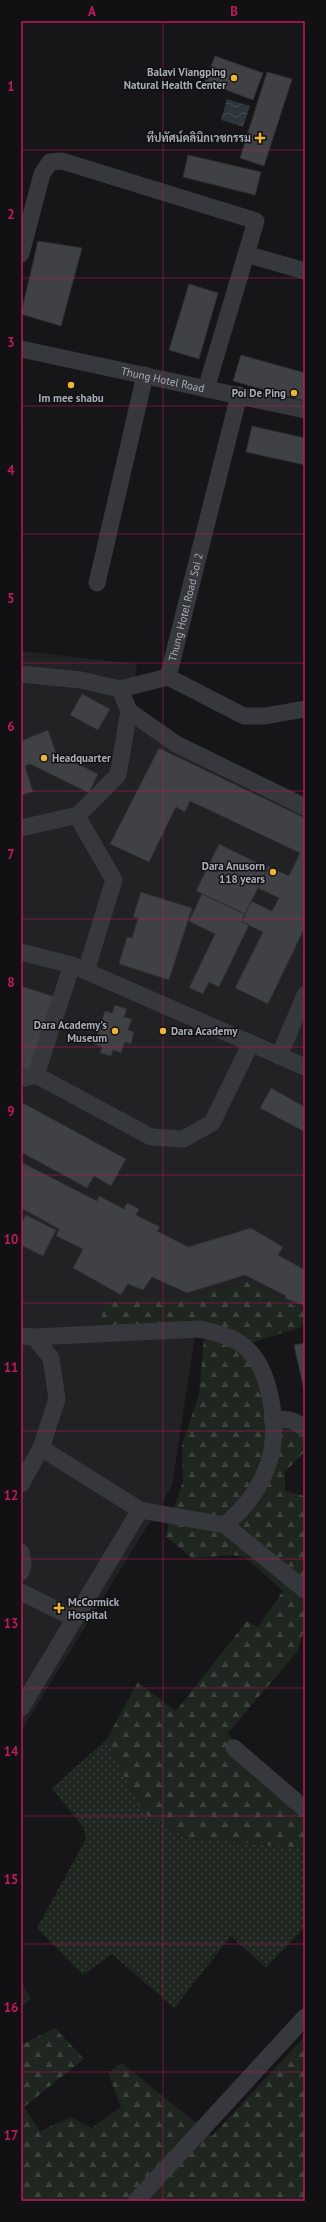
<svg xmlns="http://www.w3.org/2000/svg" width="326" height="2222" font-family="'PT Sans',Sarabun,sans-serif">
  <defs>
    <pattern id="grass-dots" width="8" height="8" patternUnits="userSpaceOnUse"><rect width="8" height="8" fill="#1e261f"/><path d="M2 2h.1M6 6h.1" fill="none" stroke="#3c433d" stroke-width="1.8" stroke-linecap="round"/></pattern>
    <pattern id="forest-firs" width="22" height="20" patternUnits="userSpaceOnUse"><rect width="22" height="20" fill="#1e261f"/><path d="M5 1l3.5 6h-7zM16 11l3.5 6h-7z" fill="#3c433d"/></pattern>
    <pattern id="water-waves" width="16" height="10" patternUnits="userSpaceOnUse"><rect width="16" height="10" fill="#2c353c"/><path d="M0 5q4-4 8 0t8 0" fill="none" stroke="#485056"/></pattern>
  </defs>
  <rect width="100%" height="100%" fill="#161618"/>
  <path fill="#222225" d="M 21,651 L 137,664 L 131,701 L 172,736 L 305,802 L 305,1320 L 195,1335 L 172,1486 L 21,1731 Z"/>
  <path fill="url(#grass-dots)" d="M 106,1740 L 142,1812 L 187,1838 L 305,1848 L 305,1927 L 266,1968 L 231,1936 L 174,2008 L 112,1954 L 83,1975 L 37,1928 L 86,1839 L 83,1827 L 52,1788 Z"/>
  <path fill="url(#forest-firs)" d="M 251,1281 L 305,1312 L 305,1326 L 250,1343 L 277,1425 L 305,1419 L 305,1451 L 285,1472 L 285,1491 L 305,1496 L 305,1627 L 297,1652 L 227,1734 L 305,1800 L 305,1848 L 188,1838 L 142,1812 L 106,1740 L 138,1682 L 176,1711 L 247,1621 L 258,1627 L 283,1591 L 245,1557 L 233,1555 L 192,1558 L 165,1536 L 183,1481 L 182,1445 L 199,1394 L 204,1339 L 100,1323 L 105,1303 L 193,1297 Z
    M 21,1982 L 31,1998 L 21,2007 Z
    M 55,2028 L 84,2059 L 24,2107 L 40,2131 L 71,2117 L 92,2128 L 121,2107 L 108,2073 L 122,2063 L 212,2136 L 305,2036 L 305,2201 L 21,2201 L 21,2045 Z"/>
  <path fill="url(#water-waves)" d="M 227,99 L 250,106 L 243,127 L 221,120 Z"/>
  <path fill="#404145" stroke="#303034" d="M 215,56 L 263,73 L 253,100 L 205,82 Z
    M 267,72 L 292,79 L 264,166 L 240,158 Z
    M 188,155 L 261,172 L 255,195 L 183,177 Z
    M 38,241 L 82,248 L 61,326 L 21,314 Z
    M 189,284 L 218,293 L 199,359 L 169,350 Z
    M 241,355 L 305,373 L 305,401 L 233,381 Z
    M 252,426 L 305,438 L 305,465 L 246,452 Z
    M 82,694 L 110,709 L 98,730 L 70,715 Z
    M 48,730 L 56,753 L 98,774 L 89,793 L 30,764 L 25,766 L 33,792 L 21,795 L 21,741 Z
    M 159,748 L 305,818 L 305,927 L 268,1004 L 235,988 L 263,932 L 242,922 L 251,901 L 272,911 L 279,898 L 258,888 L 268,866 L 289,876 L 300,853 L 190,801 L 185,812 L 176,807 L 149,862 L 110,844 Z
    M 219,844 L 268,868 L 245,914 L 196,891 Z
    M 141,892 L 192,908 L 169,980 L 119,964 L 127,937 L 132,938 L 138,918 L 133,917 Z
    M 202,894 L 245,914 L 242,922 L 249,925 L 219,987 L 209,982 L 203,994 L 189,988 L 215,934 L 189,921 Z
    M 21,986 L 55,997 L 31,1074 L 21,1071 Z
    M 115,1005 L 127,1009 L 124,1017 L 132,1019 L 128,1030 L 134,1032 L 131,1044 L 125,1042 L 121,1053 L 113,1050 L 111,1056 L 100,1053 L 102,1047 L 94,1044 L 105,1011 L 112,1013 Z
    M 271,1088 L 305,1107 L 305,1132 L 260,1108 Z
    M 21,1102 L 126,1159 L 111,1186 L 94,1176 L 87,1188 L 21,1152 Z
    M 21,1162 L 97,1201 L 99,1196 L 124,1209 L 127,1203 L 139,1209 L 136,1215 L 160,1227 L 157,1231 L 188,1247 L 251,1228 L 283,1247 L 278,1255 L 305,1270 L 305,1306 L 285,1298 L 286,1296 L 245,1275 L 187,1293 L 152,1277 L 143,1290 L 128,1284 L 121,1295 L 73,1268 L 83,1249 L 56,1236 L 59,1229 L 21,1208 Z
    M 26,1215 L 56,1230 L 43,1256 L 21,1245 L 21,1224 Z
    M 305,1343 L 305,1394 L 294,1345 Z"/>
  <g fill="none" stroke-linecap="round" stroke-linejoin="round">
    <g stroke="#37383d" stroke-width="17">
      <path d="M 21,254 L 42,174 L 50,162 L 62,161 L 256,221 L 206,389"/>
      <path d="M 246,254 L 305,271"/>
      <path id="s1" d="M 21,349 L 305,410"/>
      <path d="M 97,583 L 145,375"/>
      <path d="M 21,674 L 81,680 L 120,689 L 168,677"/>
      <path id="s2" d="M 168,677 L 239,395"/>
      <path d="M 168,677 L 244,716 L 265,716 L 305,709"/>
      <path d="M 129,711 L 176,744 L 305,807"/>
      <path d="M 77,816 L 114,880 L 86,971"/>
      <path d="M 21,828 L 78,815 L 118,775 L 129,711 L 120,689"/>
      <path d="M 21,952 L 72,965 L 305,1067"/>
      <path d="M 279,1056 L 305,995"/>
      <path d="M 36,1075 L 151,1137 L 183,1139 L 212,1123 L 251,1043"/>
      <path d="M 21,1076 L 25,1078 L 36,1075 L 72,965"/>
      <path d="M 21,1336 L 34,1337 L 51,1358 L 57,1399 L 41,1448 L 21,1484"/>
      <path d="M 34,1337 L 200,1329 C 217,1333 237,1337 249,1351 C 270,1372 277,1420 272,1449 C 269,1466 260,1485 250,1499 C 244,1508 233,1517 225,1525"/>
      <path d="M 272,1419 C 286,1419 295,1419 305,1429"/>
      <path d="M 41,1448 L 140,1510 L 225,1525 L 305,1590"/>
      <path d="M 21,1552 L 23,1564 L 21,1572"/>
      <path d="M 21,1592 L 75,1619"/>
      <path d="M 21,1708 L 140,1510"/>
      <path d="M 234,1748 L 305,1809"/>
      <path d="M 136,2201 L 305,2017"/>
    </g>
  </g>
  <path fill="none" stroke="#c2185b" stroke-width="1" stroke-opacity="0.55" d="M 163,21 L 163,2201M 21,150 L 305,150M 21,278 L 305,278M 21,406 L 305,406M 21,534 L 305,534M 21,663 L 305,663M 21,791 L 305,791M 21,919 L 305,919M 21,1047 L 305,1047M 21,1175 L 305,1175M 21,1303 L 305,1303M 21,1431 L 305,1431M 21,1559 L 305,1559M 21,1688 L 305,1688M 21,1816 L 305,1816M 21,1944 L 305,1944M 21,2072 L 305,2072"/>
  <g fill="#eeb437" stroke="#111113" stroke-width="1.5">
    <circle cx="234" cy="78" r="4"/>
    <path d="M258 132h4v4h4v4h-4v4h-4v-4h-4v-4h4z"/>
    <circle cx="71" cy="385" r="4"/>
    <circle cx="294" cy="393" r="4"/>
    <circle cx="44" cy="758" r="4"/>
    <circle cx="273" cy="872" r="4"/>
    <circle cx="115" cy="1031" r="4"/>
    <circle cx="163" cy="1031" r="4"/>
    <path d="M57 1602h4v4h4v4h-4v4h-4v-4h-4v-4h4z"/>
  </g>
  <g text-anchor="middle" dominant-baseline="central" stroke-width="3" stroke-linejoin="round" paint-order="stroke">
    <g font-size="11" font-weight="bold" fill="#a8adb8" stroke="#111113" text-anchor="end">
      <text x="226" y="72">Balavi Viangping<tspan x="226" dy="13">Natural Health Center</tspan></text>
      <text x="251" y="138">ทีปทัศน์คลินิกเวชกรรม</text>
      <text x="286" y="393">Poi De Ping</text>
      <text x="71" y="398" text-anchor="middle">Im mee shabu</text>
      <text x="52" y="758" text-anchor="start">Headquarter</text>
      <text x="265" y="866">Dara Anusorn<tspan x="265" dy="13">118 years</tspan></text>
      <text x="107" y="1025">Dara Academy's<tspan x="107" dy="13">Museum</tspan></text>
      <text x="171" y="1031" text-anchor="start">Dara Academy</text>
      <text x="68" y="1602" text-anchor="start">McCormick<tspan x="68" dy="13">Hospital</tspan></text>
    </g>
    <g font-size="11" fill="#a8adb8" stroke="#111113">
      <text stroke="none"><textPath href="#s1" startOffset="145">Thung Hotel Road</textPath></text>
      <text stroke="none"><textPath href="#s2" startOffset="72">Thung Hotel Road Soi 2</textPath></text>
    </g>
  </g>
  <rect width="326" height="2222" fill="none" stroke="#111113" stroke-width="44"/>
  <rect x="22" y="22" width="282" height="2178" fill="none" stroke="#c2185b" stroke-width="1.5"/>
  <g font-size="13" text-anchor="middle" font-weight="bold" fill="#c2185b">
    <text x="92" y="16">A</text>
    <text x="234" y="16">B</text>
    <text x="11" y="91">1</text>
    <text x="11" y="219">2</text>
    <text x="11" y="347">3</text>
    <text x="11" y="475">4</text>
    <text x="11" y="603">5</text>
    <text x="11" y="731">6</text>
    <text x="11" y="859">7</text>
    <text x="11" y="987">8</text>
    <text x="11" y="1116">9</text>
    <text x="11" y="1244">10</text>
    <text x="11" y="1372">11</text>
    <text x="11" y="1500">12</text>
    <text x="11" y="1628">13</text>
    <text x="11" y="1756">14</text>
    <text x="11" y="1884">15</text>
    <text x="11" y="2012">16</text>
    <text x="11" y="2140">17</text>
  </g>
</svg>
